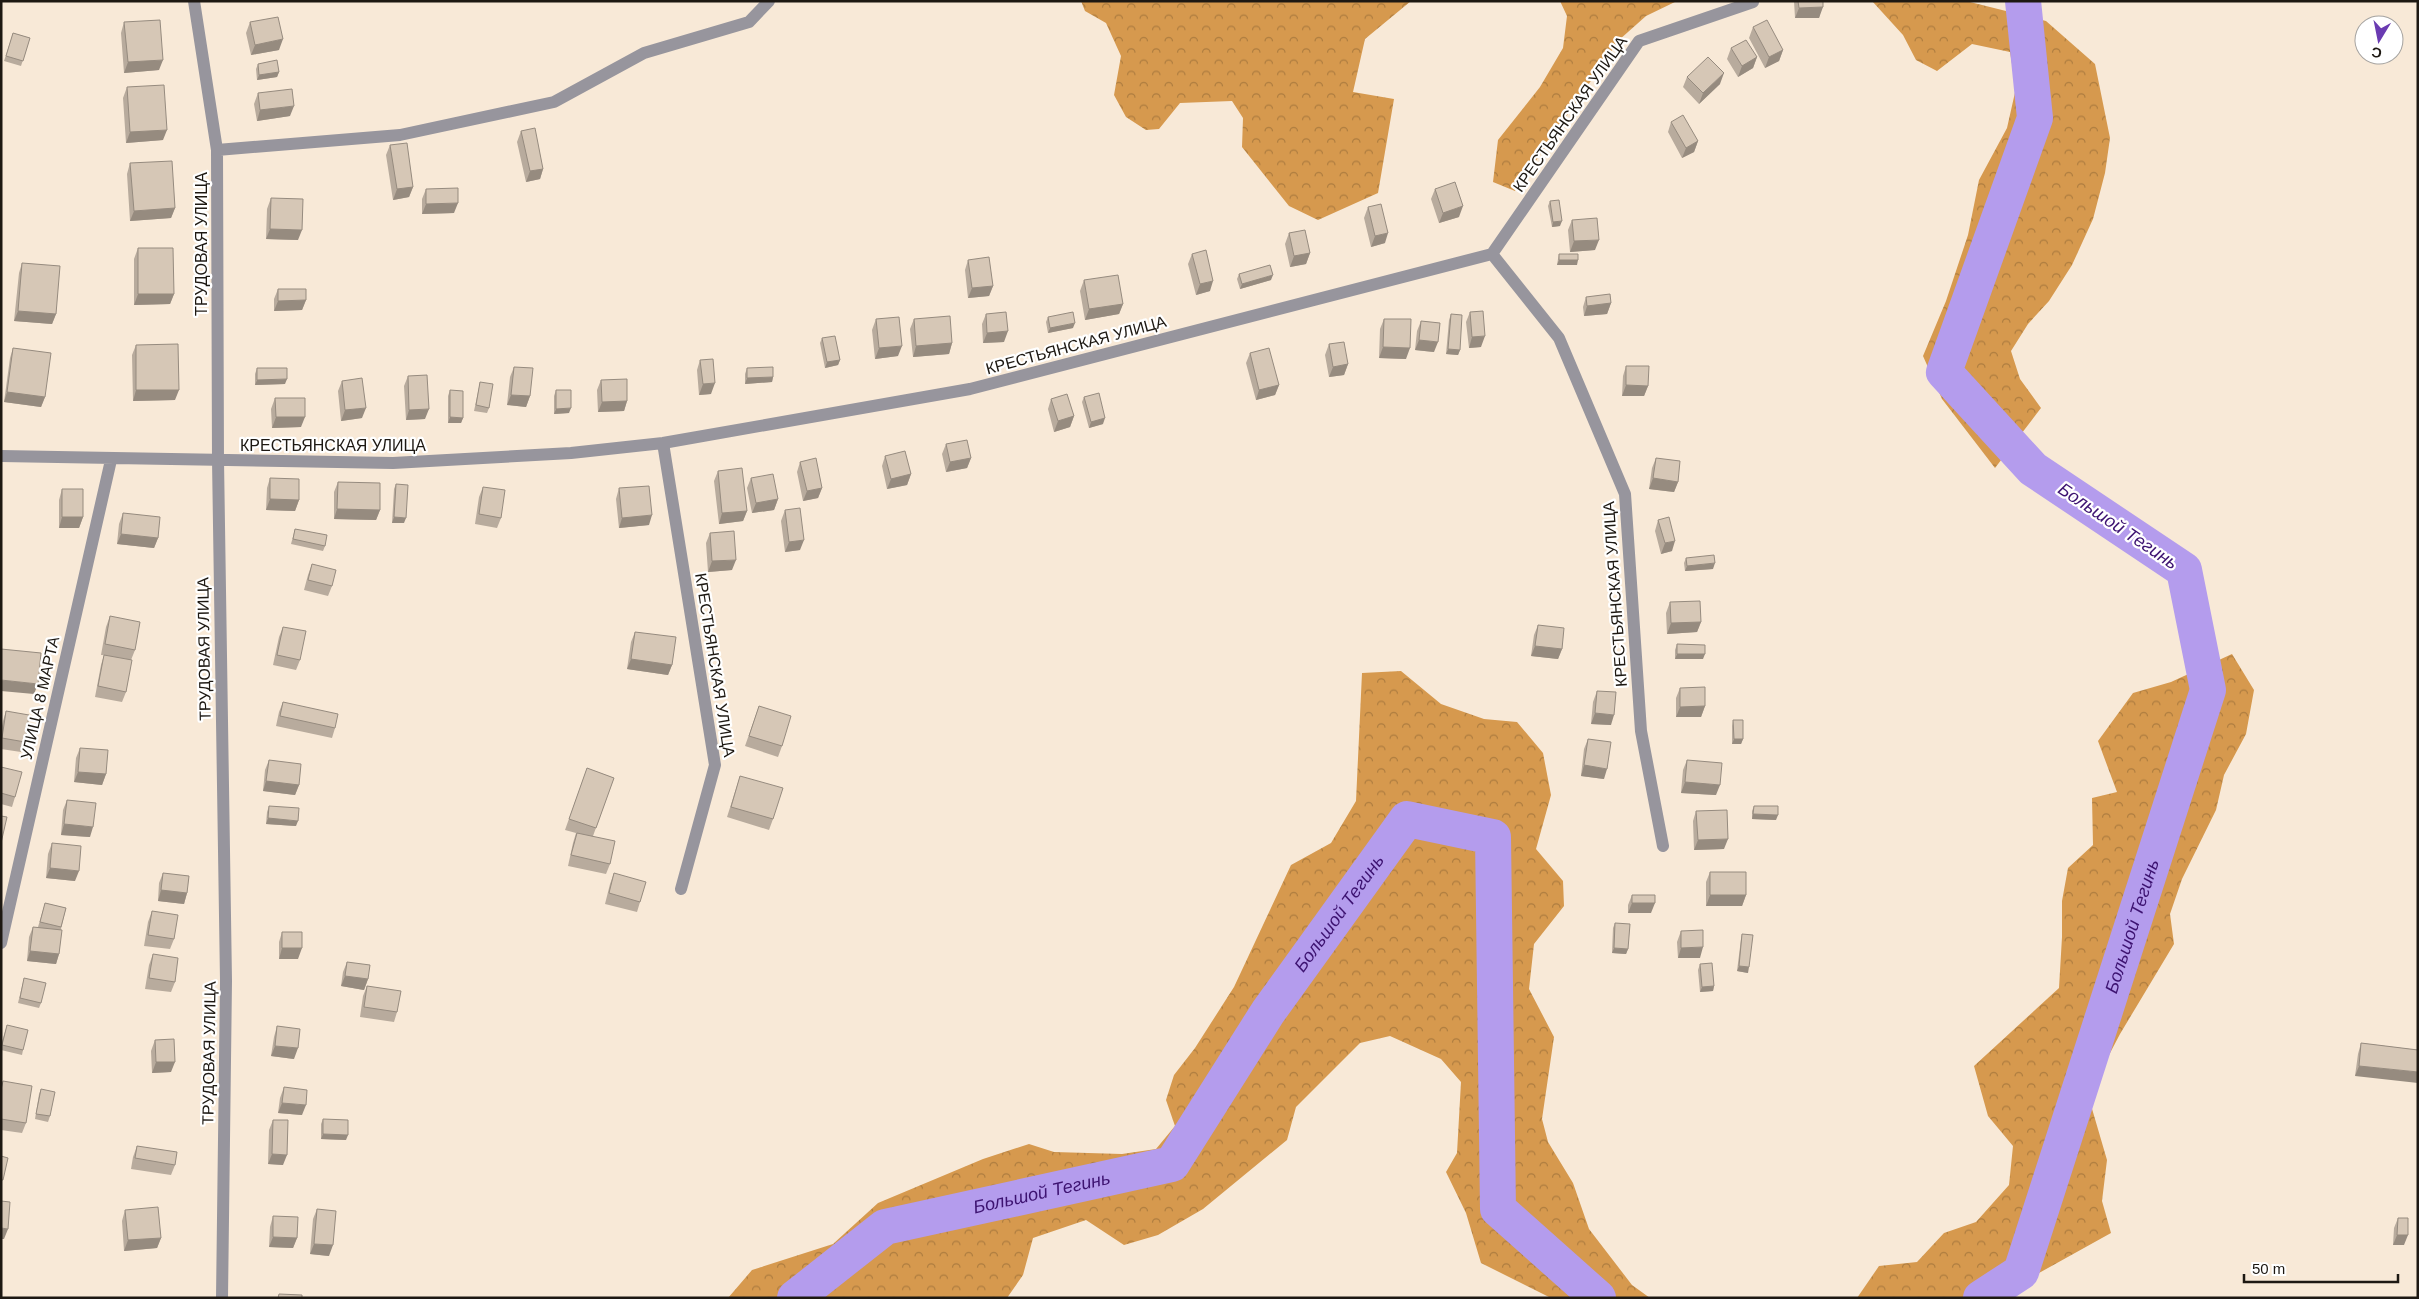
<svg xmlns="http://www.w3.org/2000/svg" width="2419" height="1299" font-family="Helvetica,sans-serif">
  <defs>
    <pattern id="forest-crowns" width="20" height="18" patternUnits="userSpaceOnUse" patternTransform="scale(1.25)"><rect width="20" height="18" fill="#d6994e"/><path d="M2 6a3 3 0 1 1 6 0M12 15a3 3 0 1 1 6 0" fill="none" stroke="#ad7c3f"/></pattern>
  </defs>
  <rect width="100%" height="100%" fill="#f8e9d7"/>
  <path fill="url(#forest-crowns)" d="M 1081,1 L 1411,1 L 1365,39 L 1353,92 L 1394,99 L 1378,193 L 1318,220 L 1289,206 L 1242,147 L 1243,118 L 1232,101 L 1180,103 L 1159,129 L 1146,130 L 1126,117 L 1114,95 L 1121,56 L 1106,23 L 1085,11 Z
    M 1560,1 L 1677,1 L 1646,16 L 1619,40 L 1515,191 L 1493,182 L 1498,140 L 1540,87 L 1563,48 L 1567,16 Z
    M 1872,1 L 1966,1 L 2046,21 L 2095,64 L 2110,138 L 2105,173 L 2093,219 L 2072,265 L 2049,301 L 2028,324 L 2011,351 L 2020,379 L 2041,408 L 1995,468 L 1942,399 L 1923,356 L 1946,301 L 1968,235 L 1979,180 L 2007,128 L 2016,88 L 2010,52 L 1972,44 L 1937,71 L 1916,60 L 1903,35 Z
    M 2232,654 L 2254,690 L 2246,734 L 2224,775 L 2216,810 L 2182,879 L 2170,914 L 2174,944 L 2120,1034 L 2088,1095 L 2107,1160 L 2102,1201 L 2111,1233 L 2039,1273 L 2005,1298 L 1857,1298 L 1879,1266 L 1917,1262 L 1944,1233 L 1976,1222 L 2009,1185 L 2013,1146 L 1988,1116 L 1974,1066 L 2059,988 L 2062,937 L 2062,901 L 2068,868 L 2093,845 L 2092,798 L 2117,792 L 2098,741 L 2133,693 L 2171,682 Z
    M 1401,671 L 1441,704 L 1484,719 L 1517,722 L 1543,753 L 1551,795 L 1536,849 L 1563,881 L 1564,906 L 1534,944 L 1529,989 L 1554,1037 L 1542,1119 L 1548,1142 L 1573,1183 L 1589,1229 L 1632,1285 L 1650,1298 L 1551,1298 L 1481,1263 L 1466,1213 L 1446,1172 L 1457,1153 L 1461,1082 L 1441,1059 L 1390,1036 L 1360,1043 L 1296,1107 L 1287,1140 L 1203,1209 L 1158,1235 L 1124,1245 L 1086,1220 L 1033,1238 L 1023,1275 L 1007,1298 L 728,1298 L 752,1270 L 833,1244 L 878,1203 L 983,1159 L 1029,1144 L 1054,1152 L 1122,1154 L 1156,1149 L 1175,1126 L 1166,1100 L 1174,1075 L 1195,1048 L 1234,987 L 1291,865 L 1331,843 L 1356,801 L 1362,673 Z"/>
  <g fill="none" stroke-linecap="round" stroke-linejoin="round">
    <g stroke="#b49ced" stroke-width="36">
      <path id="s1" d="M 795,1298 L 885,1227 L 1172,1164 L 1268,1012 L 1407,819 L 1493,837 L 1498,1209 L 1598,1298"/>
      <path id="s2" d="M 1981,1298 L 2021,1272 L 2208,690 L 2184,570 L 2033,469 L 1944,372 L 2035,118 L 2023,1"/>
    </g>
    <path stroke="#97959d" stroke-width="12" d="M 194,1 L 217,150 L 218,460 L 226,981 L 222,1298
      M 217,150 L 400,135 L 554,102 L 644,53 L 749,22 L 769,1
      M 1492,254 L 1559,338 L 1625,494 L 1641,731 L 1663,846
      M 663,443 L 715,765 L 681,889
      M 1,456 L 393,463 L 571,453 L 663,443 L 970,389 L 1492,254 L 1639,41 L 1753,2
      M 1,943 L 111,460"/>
  </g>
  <path fill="#b8ab9d" d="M 1794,1 L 1823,1 L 1819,18 L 1795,18 Z
    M 124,22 L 159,70 L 124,73 L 121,33 Z
    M 250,22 L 279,50 L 251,55 L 246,33 Z
    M 1753,27 L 1783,50 L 1779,61 L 1765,68 L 1749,38 Z
    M 13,33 L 30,38 L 21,66 L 4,61 Z
    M 1731,48 L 1757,57 L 1753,68 L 1738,77 L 1727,59 Z
    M 258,64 L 279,72 L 277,77 L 257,80 L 256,69 Z
    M 1687,77 L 1720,84 L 1699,104 L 1683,87 Z
    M 127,87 L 163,140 L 126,143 L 123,98 Z
    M 258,93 L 290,116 L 257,121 L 254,104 Z
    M 1671,122 L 1698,141 L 1694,152 L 1682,158 L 1668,132 Z
    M 521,131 L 543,169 L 540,179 L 526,182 L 517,142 Z
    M 390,145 L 413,187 L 409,197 L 393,200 L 386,155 Z
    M 130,163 L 175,208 L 171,218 L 130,221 L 127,174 Z
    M 426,189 L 454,213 L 422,214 L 422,199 Z
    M 1435,189 L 1459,217 L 1439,223 L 1431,199 Z
    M 271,198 L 298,240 L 266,239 L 267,209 Z
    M 1550,201 L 1560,226 L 1552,227 L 1548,206 Z
    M 1368,207 L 1385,243 L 1371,247 L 1364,218 Z
    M 1572,220 L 1595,250 L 1570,252 L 1568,230 Z
    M 1289,233 L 1310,253 L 1306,264 L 1290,267 L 1285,244 Z
    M 138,248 L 174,294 L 170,304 L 134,305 L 134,259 Z
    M 1192,254 L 1210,291 L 1196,295 L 1188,264 Z
    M 1559,254 L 1577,265 L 1557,265 L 1558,259 Z
    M 968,260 L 993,286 L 989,296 L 968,298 L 965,270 Z
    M 22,263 L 56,314 L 52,324 L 14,321 L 19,273 Z
    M 1239,274 L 1271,280 L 1240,289 L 1237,279 Z
    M 1084,280 L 1123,304 L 1119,314 L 1085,320 L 1080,291 Z
    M 278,289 L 306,300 L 302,310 L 274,311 L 274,299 Z
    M 1586,297 L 1611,303 L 1607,314 L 1584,316 L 1583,307 Z
    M 1470,312 L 1481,347 L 1469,348 L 1466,322 Z
    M 986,314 L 1004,342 L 983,343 L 982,324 Z
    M 1451,314 L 1460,350 L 1458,355 L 1446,354 L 1449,320 Z
    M 1048,317 L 1073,328 L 1048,333 L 1046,322 Z
    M 876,319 L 898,356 L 875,359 L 872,330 Z
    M 914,319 L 952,343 L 949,354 L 913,357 L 910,329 Z
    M 1384,319 L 1406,359 L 1379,358 L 1380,329 Z
    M 1421,321 L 1434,352 L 1415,350 L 1417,331 Z
    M 822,338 L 840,360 L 838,365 L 825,368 L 820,343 Z
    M 1329,344 L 1348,364 L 1344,375 L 1329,377 L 1325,355 Z
    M 136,345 L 175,400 L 133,401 L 132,355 Z
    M 13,348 L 45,397 L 41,407 L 4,402 L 10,358 Z
    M 1250,353 L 1279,385 L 1275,395 L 1256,400 L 1246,363 Z
    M 700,360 L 711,394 L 699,395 L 697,370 Z
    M 1626,366 L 1648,386 L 1644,396 L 1622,396 L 1623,376 Z
    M 514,367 L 530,396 L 526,407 L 507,405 L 510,377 Z
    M 257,368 L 285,384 L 255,385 L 255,374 Z
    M 747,368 L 773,377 L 772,382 L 745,384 L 745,374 Z
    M 408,376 L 425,419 L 406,420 L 404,386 Z
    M 601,380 L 627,401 L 624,411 L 598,412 L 597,390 Z
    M 342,381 L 362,418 L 341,421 L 338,391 Z
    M 480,382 L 489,408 L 487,413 L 474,411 L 479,387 Z
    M 450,390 L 463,418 L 461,423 L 448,423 L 448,396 Z
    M 556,390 L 569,413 L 554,414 L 554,396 Z
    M 1084,397 L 1103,424 L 1089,428 L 1082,402 Z
    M 275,398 L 301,427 L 272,428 L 271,409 Z
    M 1051,399 L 1074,416 L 1070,427 L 1054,432 L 1048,409 Z
    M 946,444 L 971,458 L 967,468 L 946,472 L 942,454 Z
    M 885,456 L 911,474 L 907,485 L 887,489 L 882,466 Z
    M 1656,458 L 1678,482 L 1674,492 L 1649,489 L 1652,468 Z
    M 800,462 L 822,488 L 818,498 L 803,501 L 797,472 Z
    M 718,471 L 747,511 L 743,521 L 719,524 L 714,481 Z
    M 270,478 L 299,500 L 295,511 L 266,510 L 267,488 Z
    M 751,478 L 778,499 L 774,510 L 752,513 L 747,488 Z
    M 338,482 L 380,510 L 376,520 L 334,519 L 334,492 Z
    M 396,484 L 404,523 L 392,523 L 394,489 Z
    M 483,487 L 501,518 L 497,528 L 475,524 L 479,497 Z
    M 619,488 L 649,525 L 619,528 L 616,499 Z
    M 62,489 L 83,517 L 79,528 L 59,528 L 59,500 Z
    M 785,510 L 800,550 L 785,552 L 781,521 Z
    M 123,513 L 158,538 L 154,548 L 117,544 L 119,524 Z
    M 1658,520 L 1672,551 L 1661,554 L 1655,531 Z
    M 295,529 L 325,546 L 323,551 L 291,544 Z
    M 710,533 L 732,570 L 708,572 L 706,543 Z
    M 1686,558 L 1713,569 L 1685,571 L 1684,563 Z
    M 312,564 L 332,586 L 328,596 L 304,590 L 308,575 Z
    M 1670,602 L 1701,622 L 1697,632 L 1667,634 L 1666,613 Z
    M 110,616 L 135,650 L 131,660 L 126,692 L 122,702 L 95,697 L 101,665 L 104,655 L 101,655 L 106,627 Z
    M 1538,625 L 1562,649 L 1558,659 L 1531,656 L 1534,635 Z
    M 283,627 L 300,660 L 296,670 L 273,665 L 279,637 Z
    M 635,632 L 672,665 L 668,675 L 627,669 L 631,642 Z
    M 1677,644 L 1703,659 L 1675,659 L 1675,650 Z
    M 1680,688 L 1705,706 L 1701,717 L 1676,717 L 1676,698 Z
    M 1597,691 L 1611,725 L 1591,724 L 1593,702 Z
    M 283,702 L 335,728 L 332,738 L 276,726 L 279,712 Z
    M 759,706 L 782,746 L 778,757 L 745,746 Z
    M 6,711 L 25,742 L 21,752 L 1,749 L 1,731 L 3,721 Z
    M 1733,720 L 1743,739 L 1741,744 L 1732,744 L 1732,726 Z
    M 1588,739 L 1604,779 L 1581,776 L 1584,749 Z
    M 80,748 L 106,774 L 102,785 L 74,782 L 76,758 Z
    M 269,760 L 299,785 L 295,795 L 263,791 L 265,770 Z
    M 1687,760 L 1716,795 L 1681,793 L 1683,770 Z
    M 1,767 L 15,797 L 12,807 L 1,804 Z
    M 587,768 L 614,778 L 593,836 L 610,864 L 606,874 L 568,866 L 573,843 L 576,833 L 565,830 Z
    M 740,776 L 773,819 L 769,830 L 727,817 Z
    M 67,800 L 90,837 L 61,835 L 63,810 Z
    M 269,806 L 296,826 L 266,824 L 267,812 Z
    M 1754,806 L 1776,820 L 1752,819 L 1752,811 Z
    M 1696,811 L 1724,849 L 1694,850 L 1693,821 Z
    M 52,843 L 75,881 L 46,878 L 48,854 Z
    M 1710,872 L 1746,895 L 1742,906 L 1706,906 L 1706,882 Z
    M 163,873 L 187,893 L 184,904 L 158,901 L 159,883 Z
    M 614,873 L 640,902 L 637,912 L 605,904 L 610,884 Z
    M 1632,895 L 1651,913 L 1628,913 L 1628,905 Z
    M 45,903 L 66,908 L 61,929 L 59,954 L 56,964 L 27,961 L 29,937 L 33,927 L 38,927 Z
    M 152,911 L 174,939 L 170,949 L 144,946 L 148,922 Z
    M 1615,923 L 1628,949 L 1626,954 L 1612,953 L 1613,928 Z
    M 1681,931 L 1700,958 L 1678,958 L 1677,942 Z
    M 282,932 L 298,959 L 279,959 L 279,942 Z
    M 1742,934 L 1748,973 L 1737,971 L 1741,939 Z
    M 153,954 L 175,982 L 171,992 L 145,989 L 149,965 Z
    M 347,962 L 368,979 L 364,990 L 341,986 L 343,972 Z
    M 1700,964 L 1714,986 L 1713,991 L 1700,992 L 1698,970 Z
    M 24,978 L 41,1003 L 39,1008 L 18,1003 Z
    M 367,986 L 397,1012 L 394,1022 L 360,1017 L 363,996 Z
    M 7,1025 L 23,1050 L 22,1055 L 1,1050 L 1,1045 Z
    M 277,1026 L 294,1059 L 271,1056 L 274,1037 Z
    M 155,1040 L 171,1072 L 152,1073 L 151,1051 Z
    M 2361,1043 L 2418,1050 L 2355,1076 L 2358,1054 Z
    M 3,1081 L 26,1123 L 22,1133 L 1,1130 L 1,1085 Z
    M 284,1087 L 302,1115 L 278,1113 L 280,1098 Z
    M 41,1089 L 50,1116 L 48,1122 L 35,1119 L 39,1094 Z
    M 323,1119 L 346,1140 L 321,1139 L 321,1124 Z
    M 273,1120 L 283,1165 L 268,1164 L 269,1130 Z
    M 137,1146 L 175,1165 L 171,1175 L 131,1169 L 133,1157 Z
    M 317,1209 L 329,1256 L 310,1254 L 313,1219 Z
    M 125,1210 L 161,1238 L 157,1248 L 124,1251 L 122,1221 Z
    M 273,1216 L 297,1238 L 293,1248 L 269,1247 L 270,1227 Z
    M 2398,1218 L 2404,1245 L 2393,1245 L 2394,1228 Z"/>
  <path fill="#968b7f" d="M 1823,7 L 1819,18 L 1795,18 L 1799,8 Z
    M 283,39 L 279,50 L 251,55 L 255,45 Z
    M 1783,50 L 1779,61 L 1765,68 L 1769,57 Z
    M 1757,57 L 1753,68 L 1738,77 L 1742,66 Z
    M 163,60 L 159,70 L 124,73 L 128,62 Z
    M 279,72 L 277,77 L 257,80 L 259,75 Z
    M 1724,73 L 1720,84 L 1699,104 L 1703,93 Z
    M 294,106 L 290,116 L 257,121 L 260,110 Z
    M 167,130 L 163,140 L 126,143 L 130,132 Z
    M 1698,141 L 1694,152 L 1682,158 L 1686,148 Z
    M 543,169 L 540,179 L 526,182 L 530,171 Z
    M 413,187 L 409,197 L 393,200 L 397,189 Z
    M 458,203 L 454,213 L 422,214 L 426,204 Z
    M 1463,206 L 1459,217 L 1439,223 L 1443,213 Z
    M 175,208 L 171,218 L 130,221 L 134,211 Z
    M 1562,221 L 1560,226 L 1552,227 L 1553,222 Z
    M 270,229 L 302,230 L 298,240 L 266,239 Z
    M 1388,233 L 1385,243 L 1371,247 L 1375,236 Z
    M 1599,240 L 1595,250 L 1570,252 L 1574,241 Z
    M 1310,253 L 1306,264 L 1290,267 L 1294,256 Z
    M 1559,260 L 1578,260 L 1577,265 L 1557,265 Z
    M 1273,275 L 1271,280 L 1240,289 L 1242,284 Z
    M 1213,281 L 1210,291 L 1196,295 L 1200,284 Z
    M 993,286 L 989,296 L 968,298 L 972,288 Z
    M 138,294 L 174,294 L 170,304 L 134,305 Z
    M 306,300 L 302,310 L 274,311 L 278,301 Z
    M 1611,303 L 1607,314 L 1584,316 L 1587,306 Z
    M 1123,304 L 1119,314 L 1085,320 L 1089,309 Z
    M 18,311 L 56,314 L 52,324 L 14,321 Z
    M 1075,323 L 1073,328 L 1048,333 L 1050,328 Z
    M 1008,331 L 1004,342 L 983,343 L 987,333 Z
    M 1485,336 L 1481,347 L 1469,348 L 1472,337 Z
    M 1419,340 L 1438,342 L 1434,352 L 1415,350 Z
    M 952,343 L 949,354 L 913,357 L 916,346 Z
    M 902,346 L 898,356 L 875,359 L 879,348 Z
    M 1383,347 L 1410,348 L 1406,359 L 1379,358 Z
    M 1448,349 L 1460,350 L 1458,355 L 1446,354 Z
    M 840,360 L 838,365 L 825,368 L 827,362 Z
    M 1348,364 L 1344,375 L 1329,377 L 1333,367 Z
    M 773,377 L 772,382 L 745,384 L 747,378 Z
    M 287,379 L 285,384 L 255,385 L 257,380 Z
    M 715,383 L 711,394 L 699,395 L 703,384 Z
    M 1279,385 L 1275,395 L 1256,400 L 1259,390 Z
    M 1626,385 L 1648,386 L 1644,396 L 1622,396 Z
    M 136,390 L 179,390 L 175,400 L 133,401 Z
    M 7,392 L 45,397 L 41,407 L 4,402 Z
    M 511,395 L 530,396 L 526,407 L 507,405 Z
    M 627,401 L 624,411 L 598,412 L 602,402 Z
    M 366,408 L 362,418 L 341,421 L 345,410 Z
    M 571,408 L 569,413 L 554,414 L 556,409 Z
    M 429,409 L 425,419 L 406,420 L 409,410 Z
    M 1074,416 L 1070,427 L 1054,432 L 1058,421 Z
    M 276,417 L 305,417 L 301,427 L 272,428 Z
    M 450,417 L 463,418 L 461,423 L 448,423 Z
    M 1105,418 L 1103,424 L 1089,428 L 1091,422 Z
    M 971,458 L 967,468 L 946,472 L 950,462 Z
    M 911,474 L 907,485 L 887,489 L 891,479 Z
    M 1653,478 L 1678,482 L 1674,492 L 1649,489 Z
    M 822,488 L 818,498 L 803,501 L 807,491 Z
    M 270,499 L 299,500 L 295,511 L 266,510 Z
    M 778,499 L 774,510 L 752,513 L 756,503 Z
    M 337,509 L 380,510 L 376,520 L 334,519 Z
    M 747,511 L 743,521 L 719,524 L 722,513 Z
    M 652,515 L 649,525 L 619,528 L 622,518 Z
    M 62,517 L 83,517 L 79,528 L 59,528 Z
    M 394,517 L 406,518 L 404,523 L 392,523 Z
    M 121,534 L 158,538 L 154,548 L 117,544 Z
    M 804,540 L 800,550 L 785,552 L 789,542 Z
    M 1675,541 L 1672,551 L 1661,554 L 1665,543 Z
    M 736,560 L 732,570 L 708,572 L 712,561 Z
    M 1715,563 L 1713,569 L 1685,571 L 1687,566 Z
    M 1701,622 L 1697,632 L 1667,634 L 1671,623 Z
    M 1535,646 L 1562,649 L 1558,659 L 1531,656 Z
    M 1677,654 L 1705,654 L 1703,659 L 1675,659 Z
    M 631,659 L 672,665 L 668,675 L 627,669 Z
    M 1,680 L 38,684 L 34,694 L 1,691 Z
    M 1705,706 L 1701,717 L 1676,717 L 1680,707 Z
    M 1595,713 L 1614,715 L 1611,725 L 1591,724 Z
    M 1734,739 L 1743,739 L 1741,744 L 1732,744 Z
    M 1584,765 L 1607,769 L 1604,779 L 1581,776 Z
    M 78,772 L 106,774 L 102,785 L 74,782 Z
    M 266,781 L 299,785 L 295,795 L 263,791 Z
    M 1685,782 L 1720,785 L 1716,795 L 1681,793 Z
    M 1753,814 L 1778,815 L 1776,820 L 1752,819 Z
    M 268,818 L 298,821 L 296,826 L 266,824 Z
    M 64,824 L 93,827 L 90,837 L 61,835 Z
    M 1728,839 L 1724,849 L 1694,850 L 1698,840 Z
    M 50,868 L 79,871 L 75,881 L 46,878 Z
    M 161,890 L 187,893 L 184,904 L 158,901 Z
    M 1710,895 L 1746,895 L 1742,906 L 1706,906 Z
    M 1632,903 L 1655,903 L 1651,913 L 1628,913 Z
    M 1703,947 L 1700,958 L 1678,958 L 1681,948 Z
    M 282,948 L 302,948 L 298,959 L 279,959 Z
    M 1614,948 L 1628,949 L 1626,954 L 1612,953 Z
    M 30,951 L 59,954 L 56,964 L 27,961 Z
    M 1739,966 L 1749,967 L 1748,973 L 1737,971 Z
    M 345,976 L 368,979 L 364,990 L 341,986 Z
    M 1714,986 L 1713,991 L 1700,992 L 1702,987 Z
    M 275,1046 L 298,1048 L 294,1059 L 271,1056 Z
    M 156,1062 L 175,1062 L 171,1072 L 152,1073 Z
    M 2359,1066 L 2418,1072 L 2418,1083 L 2355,1076 Z
    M 282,1103 L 306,1105 L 302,1115 L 278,1113 Z
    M 323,1134 L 348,1135 L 346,1140 L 321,1139 Z
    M 272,1154 L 287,1155 L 283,1165 L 268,1164 Z
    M 1,1228 L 8,1229 L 4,1239 L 1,1239 Z
    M 2397,1235 L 2408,1235 L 2404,1245 L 2393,1245 Z
    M 273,1237 L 297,1238 L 293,1248 L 269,1247 Z
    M 161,1238 L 157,1248 L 124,1251 L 128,1240 Z
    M 314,1244 L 333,1245 L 329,1256 L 310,1254 Z"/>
  <path fill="#d6c7b6" stroke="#968b7f" d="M 1798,1 L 1823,1 L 1823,7 L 1799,8 Z
    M 278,17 L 283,39 L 255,45 L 250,22 Z
    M 160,20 L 163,60 L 128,62 L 124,22 Z
    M 1767,20 L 1783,50 L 1769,57 L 1753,27 Z
    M 13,33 L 30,38 L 23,61 L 6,56 Z
    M 1746,40 L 1757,57 L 1742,66 L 1731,48 Z
    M 1708,57 L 1724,73 L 1703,93 L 1687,77 Z
    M 277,60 L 279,72 L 259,75 L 258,64 Z
    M 164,85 L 167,130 L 130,132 L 127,87 Z
    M 292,89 L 294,106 L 260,110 L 258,93 Z
    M 1683,115 L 1698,141 L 1686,148 L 1671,122 Z
    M 535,128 L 543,169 L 530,171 L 521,131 Z
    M 407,143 L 413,187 L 397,189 L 390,145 Z
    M 172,161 L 175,208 L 134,211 L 130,163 Z
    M 1455,182 L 1463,206 L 1443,213 L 1435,189 Z
    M 458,188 L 458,203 L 426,204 L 426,189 Z
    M 271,198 L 303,199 L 302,230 L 270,229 Z
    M 1559,200 L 1562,221 L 1553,222 L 1550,201 Z
    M 1381,204 L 1388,233 L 1375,236 L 1368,207 Z
    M 1597,218 L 1599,240 L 1574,241 L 1572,220 Z
    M 1305,230 L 1310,253 L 1294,256 L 1289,233 Z
    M 138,248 L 173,248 L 174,294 L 138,294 Z
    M 1206,250 L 1213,281 L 1200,284 L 1192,254 Z
    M 1559,254 L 1578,254 L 1578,260 L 1559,260 Z
    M 989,257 L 993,286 L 972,288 L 968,260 Z
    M 22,263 L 60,266 L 56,314 L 18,311 Z
    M 1270,265 L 1273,275 L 1242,284 L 1239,274 Z
    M 1118,275 L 1123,304 L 1089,309 L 1084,280 Z
    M 278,289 L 306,289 L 306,300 L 278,301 Z
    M 1610,294 L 1611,303 L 1587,306 L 1586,297 Z
    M 1483,311 L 1485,336 L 1472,337 L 1470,312 Z
    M 1006,312 L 1008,331 L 987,333 L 986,314 Z
    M 1073,312 L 1075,323 L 1050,328 L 1048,317 Z
    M 1451,314 L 1462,315 L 1460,350 L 1448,349 Z
    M 950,316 L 952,343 L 916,346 L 914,319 Z
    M 899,317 L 902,346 L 879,348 L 876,319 Z
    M 1384,319 L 1411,319 L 1410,348 L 1383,347 Z
    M 1421,321 L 1440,323 L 1438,342 L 1419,340 Z
    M 835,336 L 840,360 L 827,362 L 822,338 Z
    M 1344,342 L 1348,364 L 1333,367 L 1329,344 Z
    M 178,344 L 179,390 L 136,390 L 136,345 Z
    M 13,348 L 51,353 L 45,397 L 7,392 Z
    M 1269,348 L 1279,385 L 1259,390 L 1250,353 Z
    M 713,359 L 715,383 L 703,384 L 700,360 Z
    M 1626,366 L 1649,366 L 1648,386 L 1626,385 Z
    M 514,367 L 533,368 L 530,396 L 511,395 Z
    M 773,367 L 773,377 L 747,378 L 747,368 Z
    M 257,368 L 287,368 L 287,379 L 257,380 Z
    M 427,375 L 429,409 L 409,410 L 408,376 Z
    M 362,378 L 366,408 L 345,410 L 342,381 Z
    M 627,379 L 627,401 L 602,402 L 601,380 Z
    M 480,382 L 493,384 L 489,408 L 476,405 Z
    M 450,390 L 463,391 L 463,418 L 450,417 Z
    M 556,390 L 571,390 L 571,408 L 556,409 Z
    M 1099,393 L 1105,418 L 1091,422 L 1084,397 Z
    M 1067,394 L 1074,416 L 1058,421 L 1051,399 Z
    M 275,398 L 305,398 L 305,417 L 276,417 Z
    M 967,440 L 971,458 L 950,462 L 946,444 Z
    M 905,451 L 911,474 L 891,479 L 885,456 Z
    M 816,458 L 822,488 L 807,491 L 800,462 Z
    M 1656,458 L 1680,461 L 1678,482 L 1653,478 Z
    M 742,468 L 747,511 L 722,513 L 718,471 Z
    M 773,474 L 778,499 L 756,503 L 751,478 Z
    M 270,478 L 299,479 L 299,500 L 270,499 Z
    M 338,482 L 380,483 L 380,510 L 337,509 Z
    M 396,484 L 408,485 L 406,518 L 394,517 Z
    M 649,486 L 652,515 L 622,518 L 619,488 Z
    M 483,487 L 505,490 L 501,518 L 479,514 Z
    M 62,489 L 83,489 L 83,517 L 62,517 Z
    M 800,508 L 804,540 L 789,542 L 785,510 Z
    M 123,513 L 160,517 L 158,538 L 121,534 Z
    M 1669,517 L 1675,541 L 1665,543 L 1658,520 Z
    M 295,529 L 327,535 L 325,546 L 293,539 Z
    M 734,531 L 736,560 L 712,561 L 710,533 Z
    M 1714,555 L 1715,563 L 1687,566 L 1686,558 Z
    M 312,564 L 336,570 L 332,586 L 308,580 Z
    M 1700,601 L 1701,622 L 1671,623 L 1670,602 Z
    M 110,616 L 140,622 L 135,650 L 105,644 Z
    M 1538,625 L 1564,628 L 1562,649 L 1535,646 Z
    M 283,627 L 306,631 L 300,660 L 277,655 Z
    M 635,632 L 676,637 L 672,665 L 631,659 Z
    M 1677,644 L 1705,645 L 1705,654 L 1677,654 Z
    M 1,649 L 41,653 L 38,684 L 1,680 Z
    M 104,655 L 132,660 L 126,692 L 98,686 Z
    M 1705,687 L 1705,706 L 1680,707 L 1680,688 Z
    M 1597,691 L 1616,692 L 1614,715 L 1595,713 Z
    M 283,702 L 338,714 L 335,728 L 280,716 Z
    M 759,706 L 791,716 L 782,746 L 749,736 Z
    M 6,711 L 29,715 L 25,742 L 2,738 Z
    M 1733,720 L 1743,720 L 1743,739 L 1734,739 Z
    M 1588,739 L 1611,742 L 1607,769 L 1584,765 Z
    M 80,748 L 108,750 L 106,774 L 78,772 Z
    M 269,760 L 301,764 L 299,785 L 266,781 Z
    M 1687,760 L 1722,763 L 1720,785 L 1685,782 Z
    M 1,767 L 22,772 L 15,797 L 1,793 Z
    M 587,768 L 614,778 L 596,828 L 569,819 Z
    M 740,776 L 783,788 L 773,819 L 731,807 Z
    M 67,800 L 96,803 L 93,827 L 64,824 Z
    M 269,806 L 299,808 L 298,821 L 268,818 Z
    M 1754,806 L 1778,806 L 1778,815 L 1753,814 Z
    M 1727,810 L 1728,839 L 1698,840 L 1696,811 Z
    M 1,816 L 7,817 L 1,843 Z
    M 577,833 L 615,841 L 610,864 L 571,855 Z
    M 52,843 L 81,846 L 79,871 L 50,868 Z
    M 1710,872 L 1746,872 L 1746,895 L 1710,895 Z
    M 163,873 L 189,876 L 187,893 L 161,890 Z
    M 614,873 L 646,882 L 640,902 L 609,893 Z
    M 1632,895 L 1655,895 L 1655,903 L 1632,903 Z
    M 45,903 L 66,908 L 61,927 L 40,922 Z
    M 152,911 L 178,915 L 174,939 L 148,935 Z
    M 1615,923 L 1630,924 L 1628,949 L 1614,948 Z
    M 33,927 L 62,930 L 59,954 L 30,951 Z
    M 1703,930 L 1703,947 L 1681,948 L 1681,931 Z
    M 282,932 L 302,932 L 302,948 L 282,948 Z
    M 1742,934 L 1753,935 L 1749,967 L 1739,966 Z
    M 153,954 L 178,958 L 175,982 L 149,978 Z
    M 347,962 L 370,965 L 368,979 L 345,976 Z
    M 1712,963 L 1714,986 L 1702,987 L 1700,964 Z
    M 24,978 L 46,983 L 41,1003 L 20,998 Z
    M 367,986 L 401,991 L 397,1012 L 364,1007 Z
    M 7,1025 L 28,1030 L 23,1050 L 2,1045 Z
    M 277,1026 L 300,1029 L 298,1048 L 275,1046 Z
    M 174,1039 L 175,1062 L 156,1062 L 155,1040 Z
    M 2361,1043 L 2418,1050 L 2418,1072 L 2359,1066 Z
    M 3,1081 L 32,1086 L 26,1123 L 1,1119 L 1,1090 Z
    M 284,1087 L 307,1090 L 306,1105 L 282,1103 Z
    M 41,1089 L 55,1092 L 50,1116 L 36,1114 Z
    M 323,1119 L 348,1120 L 348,1135 L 323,1134 Z
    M 273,1120 L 288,1120 L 287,1155 L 272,1154 Z
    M 137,1146 L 177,1152 L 175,1165 L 135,1158 Z
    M 1,1156 L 8,1158 L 3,1180 L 1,1180 Z
    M 1,1201 L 10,1202 L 8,1229 L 1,1228 Z
    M 158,1207 L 161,1238 L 128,1240 L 125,1210 Z
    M 317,1209 L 336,1211 L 333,1245 L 314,1244 Z
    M 273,1216 L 298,1217 L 297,1238 L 273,1237 Z
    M 2398,1218 L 2408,1218 L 2408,1235 L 2397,1235 Z
    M 279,1294 L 302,1295 L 302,1298 L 278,1298 Z"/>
  <g text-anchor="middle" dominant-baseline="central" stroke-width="4.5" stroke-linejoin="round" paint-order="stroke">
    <g font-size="16" fill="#1d1812" stroke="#fff">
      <text transform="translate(1570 114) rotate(-55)">КРЕСТЬЯНСКАЯ УЛИЦА</text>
      <text transform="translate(201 244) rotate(-90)">ТРУДОВАЯ УЛИЦА</text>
      <text transform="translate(1076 345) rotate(-15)">КРЕСТЬЯНСКАЯ УЛИЦА</text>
      <text x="333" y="445">КРЕСТЬЯНСКАЯ УЛИЦА</text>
      <text transform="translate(1615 594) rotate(-94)">КРЕСТЬЯНСКАЯ УЛИЦА</text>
      <text transform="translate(204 649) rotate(-91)">ТРУДОВАЯ УЛИЦА</text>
      <text transform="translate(715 665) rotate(81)">КРЕСТЬЯНСКАЯ УЛИЦА</text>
      <text transform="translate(40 698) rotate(-77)">УЛИЦА 8 МАРТА</text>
      <text transform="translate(209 1053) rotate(-89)">ТРУДОВАЯ УЛИЦА</text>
    </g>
    <g font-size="18" font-style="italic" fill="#3d1371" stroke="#fff">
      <text transform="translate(2118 526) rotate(34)">Большой Тегинь</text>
      <text stroke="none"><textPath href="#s1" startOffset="710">Большой Тегинь</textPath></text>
      <text stroke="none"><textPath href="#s2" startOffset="411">Большой Тегинь</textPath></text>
      <text stroke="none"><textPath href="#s1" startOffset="275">Большой Тегинь</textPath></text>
    </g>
  </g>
  <rect width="2419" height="1299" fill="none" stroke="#1d1812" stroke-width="5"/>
  <g transform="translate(2379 40) rotate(190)"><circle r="24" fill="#ffffff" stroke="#a5a3a0"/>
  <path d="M0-4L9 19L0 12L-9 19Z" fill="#6a3bb2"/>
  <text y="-8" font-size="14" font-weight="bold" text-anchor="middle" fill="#1d1812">С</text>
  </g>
  <path d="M2244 1274v8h154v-8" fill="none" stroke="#1d1812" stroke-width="2.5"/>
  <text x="2252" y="1274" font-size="15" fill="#1d1812" stroke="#ffffff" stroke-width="4" paint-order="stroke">50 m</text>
</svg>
